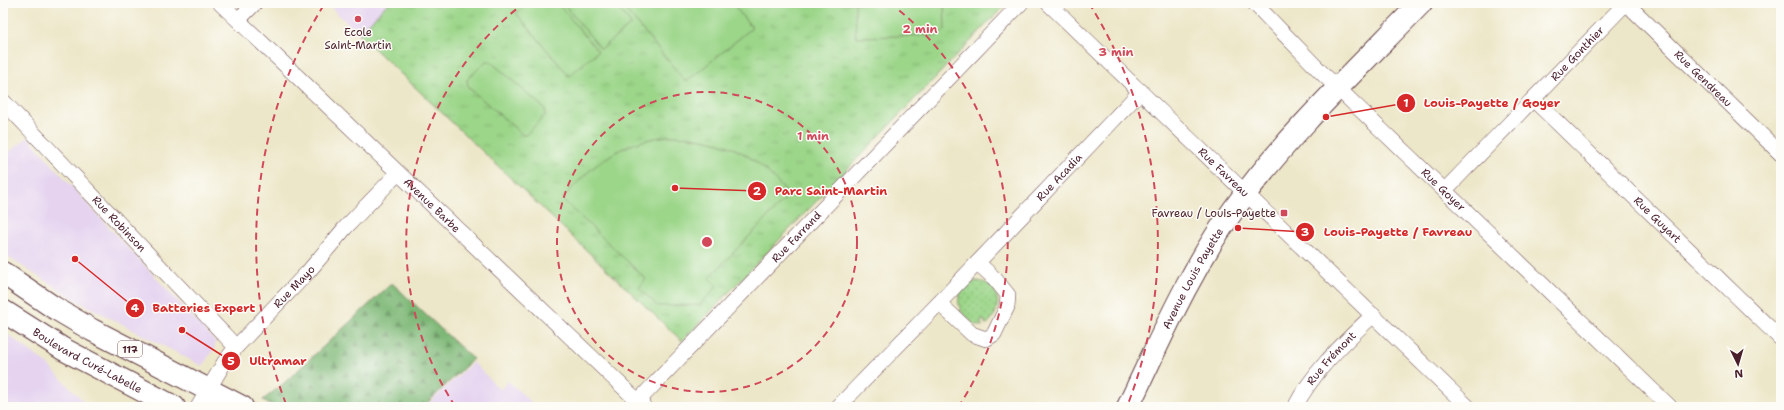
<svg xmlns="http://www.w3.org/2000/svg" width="1784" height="410" font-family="'Shantell Sans',sans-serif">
  <defs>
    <pattern id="grass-dots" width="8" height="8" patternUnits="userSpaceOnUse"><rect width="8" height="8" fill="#9bd689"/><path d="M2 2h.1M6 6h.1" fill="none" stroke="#87b776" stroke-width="1.8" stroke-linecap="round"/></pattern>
    <pattern id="forest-firs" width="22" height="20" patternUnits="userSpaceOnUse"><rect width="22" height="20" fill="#7cb775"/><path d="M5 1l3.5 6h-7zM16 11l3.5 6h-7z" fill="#689460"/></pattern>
    <pattern id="park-tufts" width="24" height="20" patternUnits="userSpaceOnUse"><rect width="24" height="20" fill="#9bd689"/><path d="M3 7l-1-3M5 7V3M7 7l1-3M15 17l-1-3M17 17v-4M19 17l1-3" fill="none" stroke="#87b776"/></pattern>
  </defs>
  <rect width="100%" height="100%" fill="#fdfcf7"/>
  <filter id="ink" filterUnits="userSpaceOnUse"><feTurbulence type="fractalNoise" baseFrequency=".025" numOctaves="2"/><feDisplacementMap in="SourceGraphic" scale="8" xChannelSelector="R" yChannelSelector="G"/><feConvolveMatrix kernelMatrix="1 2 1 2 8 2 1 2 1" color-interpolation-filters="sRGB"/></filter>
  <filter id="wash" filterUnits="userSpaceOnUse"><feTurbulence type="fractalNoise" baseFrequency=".012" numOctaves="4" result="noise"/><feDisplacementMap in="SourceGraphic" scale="16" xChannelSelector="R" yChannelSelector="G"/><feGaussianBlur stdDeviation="0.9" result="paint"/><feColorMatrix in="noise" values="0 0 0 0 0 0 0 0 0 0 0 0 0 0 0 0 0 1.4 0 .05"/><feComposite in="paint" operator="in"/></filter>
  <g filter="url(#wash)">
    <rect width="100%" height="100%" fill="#ede7c9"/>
    <path fill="#e5d3f0" d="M 326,3 L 388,3 L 359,34 Z
      M 28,137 L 90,207 L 216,342 L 214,349 L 202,366 L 74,299 L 3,254 L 3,157 Z
      M 3,331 L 46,363 L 89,407 L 3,407 Z
      M 473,362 L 500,390 L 508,381 L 536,407 L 425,407 Z"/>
    <path fill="url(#grass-dots)" stroke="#727a5a" d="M 977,281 C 1002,283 1003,312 986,325 L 984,320 L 981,321 L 982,326 C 975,326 971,322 966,317 C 952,303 959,286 977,281 Z"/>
    <path fill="url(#forest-firs)" stroke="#636b50" d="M 392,283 L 473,359 L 423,407 L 275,407 L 263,400 L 283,384 Z"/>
    <path fill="url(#park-tufts)" stroke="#727a5a" d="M 388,3 L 1007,3 L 682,341 L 359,34 Z"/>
    <path fill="#9bd689" stroke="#727a5a" d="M 528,3 L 557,3 L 598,51 L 569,76 L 516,13 Z
      M 563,3 L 614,3 L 631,24 L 601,49 Z
      M 620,3 L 732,3 L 752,28 L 686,82 Z
      M 855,3 L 944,3 L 945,30 L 939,35 L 856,37 Z
      M 486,61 L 490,61 L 545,109 L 545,115 L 526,135 L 523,135 L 468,87 L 467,80 Z
      M 668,136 C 698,136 731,142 756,162 C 768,171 778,183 789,195 L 709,278 L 717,286 L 700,305 L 658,306 L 639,288 L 646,279 L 562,199 C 593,164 619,142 668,136 Z"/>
  </g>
  <g filter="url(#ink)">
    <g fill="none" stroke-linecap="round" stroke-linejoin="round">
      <g stroke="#623d43" stroke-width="16">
        <g id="street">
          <path id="s1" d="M 220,3 L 644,407"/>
          <path id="s2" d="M 1048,3 L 1468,407"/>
          <path id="s3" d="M 1254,3 L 1321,72 L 1670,407"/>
          <path id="s4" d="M 1626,3 L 1781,154"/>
          <path d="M 238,20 L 255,3"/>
          <path id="s5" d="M 1534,100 L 1781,339"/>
          <path id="s6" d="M 3,101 L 236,347"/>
          <path id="s7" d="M 1445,190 L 1626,3"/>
          <path d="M 939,303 L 972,334 L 986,339 L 994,334 L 1007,307 L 1008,295 L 995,279 L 978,263"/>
          <path id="s8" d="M 638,401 L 1021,3"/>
          <path id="s9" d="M 198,407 L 224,363 L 236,347 L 308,272 L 345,228 L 398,173"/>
          <path id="s10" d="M 838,407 L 939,303 L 1141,91"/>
          <path id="s11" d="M 1295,407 C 1314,370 1344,343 1373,315"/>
        </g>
      </g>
      <g stroke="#623d43" stroke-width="24">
        <g id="secondary">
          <path id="s12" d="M 1128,407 C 1160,340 1190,270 1234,209 C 1288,134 1356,70 1421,3"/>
        </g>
      </g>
      <g stroke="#623d43" stroke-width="24">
        <g id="primary">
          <path d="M 3,273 L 53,307 L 92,330 L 242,407"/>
          <path id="s13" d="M 3,311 L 63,349 L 174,407"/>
        </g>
      </g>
      <use href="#street" stroke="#fff" stroke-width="15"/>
      <use href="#secondary" stroke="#fff" stroke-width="22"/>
      <use href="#primary" stroke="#fff" stroke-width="22"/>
    </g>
  </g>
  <g fill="none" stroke="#d1495b" stroke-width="2" stroke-dasharray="7 5">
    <circle cx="707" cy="242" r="150"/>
    <path d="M455 406A301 301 0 0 1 524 3M890 3A301 301 0 0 1 959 406"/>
    <path d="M286 404A451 451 0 0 1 325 3M1089 3A451 451 0 0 1 1128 404"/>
  </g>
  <g fill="#d1495b" stroke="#fdfcf7" stroke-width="1.5">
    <circle cx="358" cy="19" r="4"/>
    <rect x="1280" y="209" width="8" height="8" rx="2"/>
  </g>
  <g text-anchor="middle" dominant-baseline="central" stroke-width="3" stroke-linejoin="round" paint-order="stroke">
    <rect fill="#fdfcf7" stroke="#806168" stroke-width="1" x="118" y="341" width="24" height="16" rx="3"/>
    <g font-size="10" font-weight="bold" fill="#4a1f2b">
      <text x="130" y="349">117</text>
    </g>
    <g font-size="11" fill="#4a1f2b" stroke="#fdfcf7">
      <text x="358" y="32">Ecole<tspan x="358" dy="13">Saint-Martin</tspan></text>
      <text x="1276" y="213" text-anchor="end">Favreau / Louis-Payette</text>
    </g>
    <g font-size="11" fill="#4a1f2b" stroke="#fdfcf7">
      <text stroke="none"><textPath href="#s7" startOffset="190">Rue Gonthier</textPath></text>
      <text stroke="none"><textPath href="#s4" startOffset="108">Rue Gendreau</textPath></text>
      <text stroke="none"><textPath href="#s2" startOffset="244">Rue Favreau</textPath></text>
      <text stroke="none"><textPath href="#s10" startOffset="319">Rue Acadia</textPath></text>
      <text stroke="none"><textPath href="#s3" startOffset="266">Rue Goyer</textPath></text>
      <text stroke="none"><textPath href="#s1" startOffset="293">Avenue Barbe</textPath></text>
      <text stroke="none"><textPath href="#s5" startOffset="172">Rue Guyart</textPath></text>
      <text stroke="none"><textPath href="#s6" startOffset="169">Rue Robinson</textPath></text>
      <text stroke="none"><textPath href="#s8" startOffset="228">Rue Farrand</textPath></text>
      <text stroke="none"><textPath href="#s12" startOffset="144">Avenue Louis Payette</textPath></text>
      <text stroke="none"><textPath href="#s9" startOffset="155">Rue Mayo</textPath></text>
      <text stroke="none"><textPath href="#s11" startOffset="61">Rue Frémont</textPath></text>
      <text stroke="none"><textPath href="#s13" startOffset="98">Boulevard Curé-Labelle</textPath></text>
    </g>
  </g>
  <circle cx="707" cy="242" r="6" fill="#d1495b" stroke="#fdfcf7" stroke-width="2"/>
  <g font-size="12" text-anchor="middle" font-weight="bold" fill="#d1495b" stroke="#fdfcf7" stroke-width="3" stroke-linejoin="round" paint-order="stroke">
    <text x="920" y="33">2 min</text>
    <text x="1116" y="56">3 min</text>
    <text x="813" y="140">1 min</text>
  </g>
  <path fill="none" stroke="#d62828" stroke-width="1.5" d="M1326 117L1406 103M675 188L757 191M1238 228L1305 232M75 259L135 308M182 330L231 361"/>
  <g fill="#d62828" stroke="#fdfcf7" stroke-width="1.5">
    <circle cx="1326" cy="117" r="4"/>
    <circle cx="675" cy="188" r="4"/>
    <circle cx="1238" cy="228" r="4"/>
    <circle cx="75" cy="259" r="4"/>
    <circle cx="182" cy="330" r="4"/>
    <circle cx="1406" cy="103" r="10"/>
    <circle cx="757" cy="191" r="10"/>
    <circle cx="1305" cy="232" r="10"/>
    <circle cx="135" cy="308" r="10"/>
    <circle cx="231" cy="361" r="10"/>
  </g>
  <g font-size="12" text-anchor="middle" font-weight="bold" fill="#fff">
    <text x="1406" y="107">1</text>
    <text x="757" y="195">2</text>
    <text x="1305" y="236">3</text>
    <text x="135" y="312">4</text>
    <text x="231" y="365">5</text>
  </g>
  <g font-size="12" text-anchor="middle" font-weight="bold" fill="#d62828" stroke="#fdfcf7" stroke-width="3" stroke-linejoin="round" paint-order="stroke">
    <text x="1492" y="107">Louis-Payette / Goyer</text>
    <text x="831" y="195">Parc Saint-Martin</text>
    <text x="1398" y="236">Louis-Payette / Favreau</text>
    <text x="204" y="312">Batteries Expert</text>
    <text x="278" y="365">Ultramar</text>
  </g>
  <rect width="1784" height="410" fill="none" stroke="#fdfcf7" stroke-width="16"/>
  <g transform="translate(1738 364) rotate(175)" stroke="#fdfcf7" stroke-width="3" paint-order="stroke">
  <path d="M0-3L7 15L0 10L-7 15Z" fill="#4a1f2b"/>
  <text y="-6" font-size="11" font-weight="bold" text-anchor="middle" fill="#4a1f2b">N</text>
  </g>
</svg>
